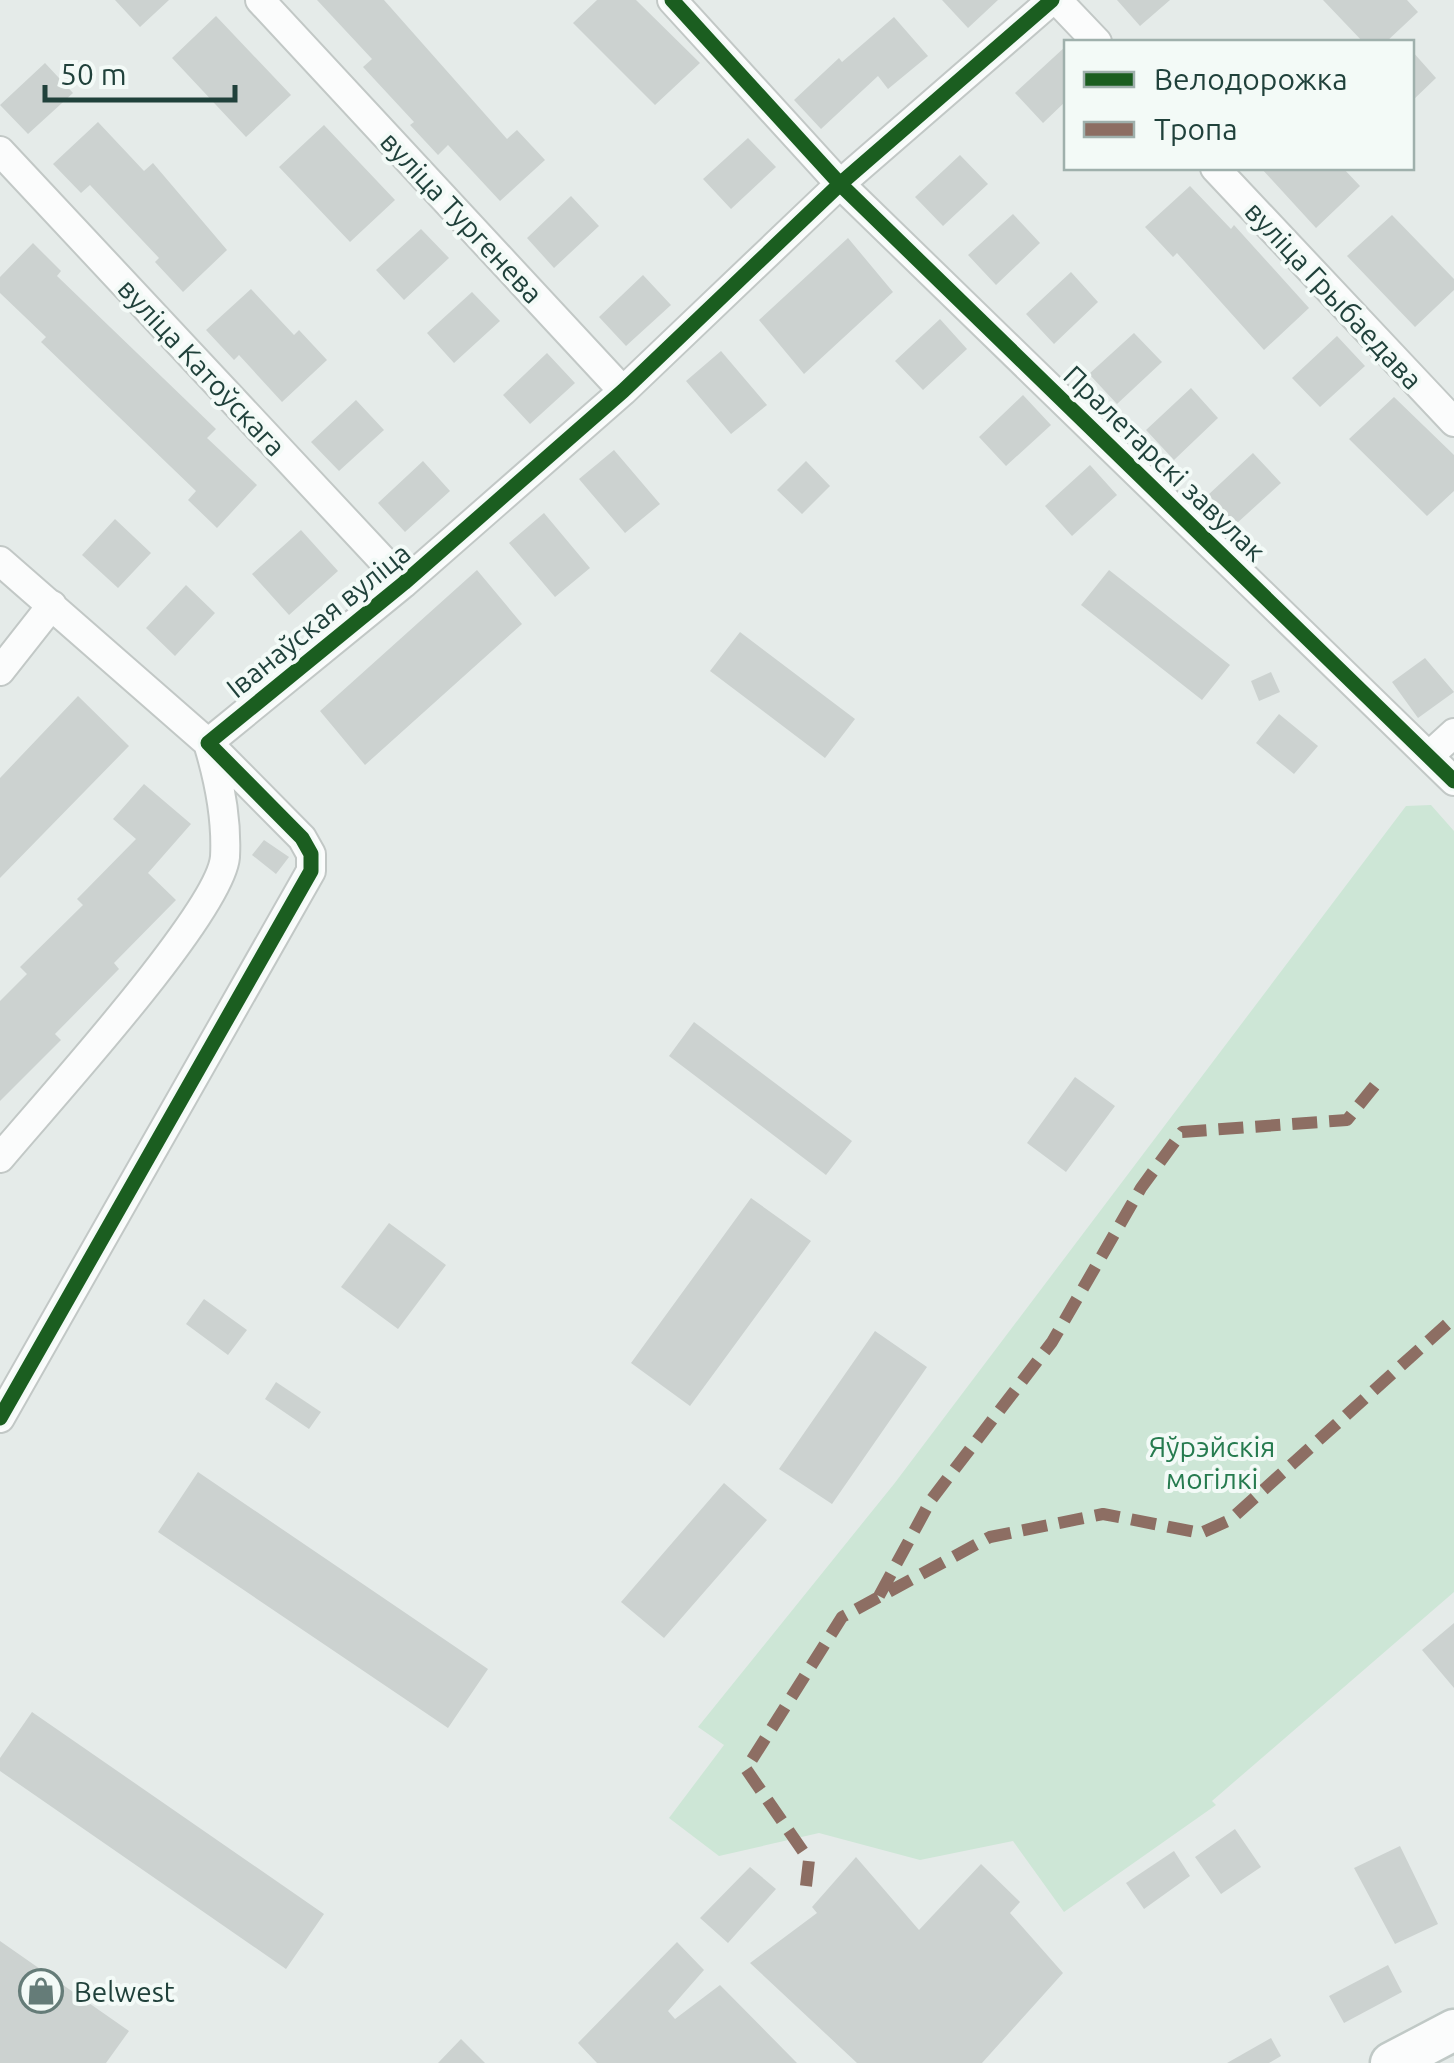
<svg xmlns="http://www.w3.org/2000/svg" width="1454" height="2063" font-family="Ubuntu,sans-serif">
  <rect width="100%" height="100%" fill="#e5ebe9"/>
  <path fill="#cde6d6" d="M 1431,805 L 1454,831 L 1454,1592 L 1212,1801 L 1216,1805 L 1064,1912 L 1013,1841 L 920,1860 L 819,1833 L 719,1856 L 669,1818 L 724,1745 L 698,1727 L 894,1484 L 1406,806 Z"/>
  <path fill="#ccd2d0" d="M 115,0 L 169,0 L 140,27 Z
    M 317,0 L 384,0 L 507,139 L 517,130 L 545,160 L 500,201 L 448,145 L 438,155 L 410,125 L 414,122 L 363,67 L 372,59 Z
    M 597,0 L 636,0 L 700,63 L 655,105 L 573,23 Z
    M 942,0 L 998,0 L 968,28 Z
    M 1117,0 L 1170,0 L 1140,26 Z
    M 1323,0 L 1407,0 L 1418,12 L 1386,42 L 1363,42 Z
    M 216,16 L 291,95 L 246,137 L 172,58 Z
    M 894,17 L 928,56 L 888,89 L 878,76 L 821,129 L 794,100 L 839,58 L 842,62 Z
    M 1066,46 L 1066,101 L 1043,123 L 1015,93 Z
    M 1412,51 L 1436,78 L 1412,101 Z
    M 45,63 L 73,93 L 28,134 L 0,105 Z
    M 98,122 L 144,171 L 153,163 L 227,250 L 183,292 L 155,262 L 159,258 L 90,185 L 81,193 L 53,164 Z
    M 324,125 L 395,200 L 350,242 L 279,167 Z
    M 748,138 L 776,167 L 731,209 L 703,179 Z
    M 960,155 L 988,184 L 943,226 L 915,197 Z
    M 1261,168 L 1343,168 L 1360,186 L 1316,228 Z
    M 1190,186 L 1231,229 L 1234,225 L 1309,308 L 1264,350 L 1177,253 L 1173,257 L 1145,227 Z
    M 571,196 L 599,226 L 554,268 L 527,238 Z
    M 1013,214 L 1040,243 L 996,285 L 968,255 Z
    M 1392,215 L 1454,279 L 1454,290 L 1415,327 L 1347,256 Z
    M 421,229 L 449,258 L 404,300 L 376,270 Z
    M 848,238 L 893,292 L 804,374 L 759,320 Z
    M 33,243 L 61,271 L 57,276 L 216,429 L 207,438 L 257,485 L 217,528 L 188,500 L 196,491 L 41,342 L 46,337 L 0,293 L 0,277 Z
    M 1071,272 L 1098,302 L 1054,344 L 1026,314 Z
    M 643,275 L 671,305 L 626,346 L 599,317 Z
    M 251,289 L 294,335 L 299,330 L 327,360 L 282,402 L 239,355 L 234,360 L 206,330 Z
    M 472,292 L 500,321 L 454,363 L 427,333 Z
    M 940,319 L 967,349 L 923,390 L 895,361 Z
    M 1134,333 L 1162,362 L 1117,404 L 1089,374 Z
    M 1337,336 L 1365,366 L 1320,407 L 1292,378 Z
    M 721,351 L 767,405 L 731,434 L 686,381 Z
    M 547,353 L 575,383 L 530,424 L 503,395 Z
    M 1191,388 L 1218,418 L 1174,460 L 1146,430 Z
    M 1023,395 L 1051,425 L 1006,466 L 979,437 Z
    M 1394,397 L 1454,455 L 1454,491 L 1427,516 L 1349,439 Z
    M 356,400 L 384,430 L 339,471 L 311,442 Z
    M 614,450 L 660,504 L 625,533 L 579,479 Z
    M 1253,453 L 1281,483 L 1236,524 L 1208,495 Z
    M 423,461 L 450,491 L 405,532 L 378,503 Z
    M 806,461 L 830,486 L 802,514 L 777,490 Z
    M 1090,465 L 1117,495 L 1072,536 L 1045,506 Z
    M 544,513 L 590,568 L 555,597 L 509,543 Z
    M 115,519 L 151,553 L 118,588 L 82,555 Z
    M 301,530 L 338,571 L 289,615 L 252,574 Z
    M 477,570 L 522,624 L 365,765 L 320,711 Z
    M 1109,570 L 1230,665 L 1202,700 L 1081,605 Z
    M 186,585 L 215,613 L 175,656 L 146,628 Z
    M 740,632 L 855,719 L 825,758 L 710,671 Z
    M 1425,658 L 1454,692 L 1418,718 L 1392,682 Z
    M 1271,672 L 1280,692 L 1259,701 L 1251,681 Z
    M 78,696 L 129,746 L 0,878 L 0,778 Z
    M 1279,714 L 1318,746 L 1294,774 L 1256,743 Z
    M 144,784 L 191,824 L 148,873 L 176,900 L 114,963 L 119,969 L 55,1034 L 61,1040 L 0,1101 L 0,1001 L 27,974 L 20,967 L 83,905 L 77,899 L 136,839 L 113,819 Z
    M 264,840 L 289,857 L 276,874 L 252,855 Z
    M 694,1022 L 852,1141 L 826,1175 L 669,1056 Z
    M 1075,1077 L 1115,1106 L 1066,1172 L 1027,1143 Z
    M 751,1198 L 811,1241 L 690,1406 L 631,1363 Z
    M 389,1223 L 446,1265 L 398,1329 L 341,1287 Z
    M 204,1299 L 247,1330 L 228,1355 L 186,1324 Z
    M 875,1331 L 927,1367 L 832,1504 L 779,1469 Z
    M 276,1382 L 321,1412 L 309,1429 L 265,1399 Z
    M 198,1472 L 488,1669 L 448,1728 L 158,1532 Z
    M 724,1483 L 767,1520 L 664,1638 L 621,1602 Z
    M 1454,1623 L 1454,1688 L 1422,1650 Z
    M 32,1712 L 324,1914 L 286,1969 L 0,1771 L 0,1758 Z
    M 1235,1829 L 1261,1867 L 1221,1894 L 1195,1857 Z
    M 1400,1846 L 1438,1924 L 1395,1944 L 1354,1868 Z
    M 1174,1851 L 1190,1876 L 1144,1909 L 1126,1883 Z
    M 856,1857 L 919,1930 L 981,1864 L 1020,1902 L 1010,1913 L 1063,1973 L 982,2063 L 857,2063 L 750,1963 L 817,1913 L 812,1907 Z
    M 750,1867 L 776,1889 L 728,1943 L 700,1918 Z
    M 0,1941 L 129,2031 L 106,2063 L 0,2063 Z
    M 677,1942 L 704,1970 L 668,2011 L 675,2019 L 720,1985 L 797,2063 L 597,2063 L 578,2043 Z
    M 1388,1965 L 1402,1992 L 1344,2023 L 1329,1996 Z
    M 1271,2038 L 1281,2056 L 1269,2063 L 1227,2063 Z
    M 461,2039 L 485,2063 L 438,2063 Z"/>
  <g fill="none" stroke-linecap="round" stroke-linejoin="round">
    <g stroke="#c2c8c6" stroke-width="32">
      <path id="street" d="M 260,0 L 623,391
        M 672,0 L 840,184 L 1454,781
        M 1057,0 L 1097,42
        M 0,151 L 404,583
        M 1215,168 L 1454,422
        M 0,561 L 208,743 C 219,779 227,819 225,857 C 220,913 44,1105 0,1158
        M 0,671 L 52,605
        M 1431,754 L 1454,733
        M 0,1418 L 311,871 L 311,854 L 302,838 L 208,743 L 404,583 L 623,391 L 840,184 L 1052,0"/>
    </g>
    <g stroke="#c0c9c6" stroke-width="45">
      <path id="secondary" d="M 1391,2063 L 1454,2030"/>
    </g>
    <use href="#street" stroke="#fbfcfc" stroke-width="28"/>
    <use href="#secondary" stroke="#fbfcfc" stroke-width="40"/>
    <path stroke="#8d6e63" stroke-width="12" stroke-dasharray="25 12" stroke-linecap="butt" d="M 879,1596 L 931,1500 L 1052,1342 L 1141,1188 L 1182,1132 L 1347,1120 L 1380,1079
      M 806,1886 L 809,1860 L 746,1769 L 842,1617 L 990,1537 L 1103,1514 L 1201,1533 L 1230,1520 L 1454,1318"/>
    <g stroke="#f3faf7" stroke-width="21">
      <path id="cycleway" d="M 672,0 L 840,184 L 1454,781
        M 0,1418 L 311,871 L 311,854 L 302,838 L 208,743 L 404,583 L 623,391 L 840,184 L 1052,0"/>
    </g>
    <use href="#cycleway" stroke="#1b5e20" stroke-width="15"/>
  </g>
  <defs>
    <g id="shop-ring" transform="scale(2.25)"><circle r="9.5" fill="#f3faf7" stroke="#657c78" stroke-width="1.5"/><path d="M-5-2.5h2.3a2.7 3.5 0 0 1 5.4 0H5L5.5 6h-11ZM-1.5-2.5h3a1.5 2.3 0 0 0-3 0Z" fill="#657c78"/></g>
  </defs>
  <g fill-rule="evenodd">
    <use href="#shop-ring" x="41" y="1991"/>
  </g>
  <g text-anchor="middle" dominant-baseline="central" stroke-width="8" stroke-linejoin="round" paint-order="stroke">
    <g font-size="28" fill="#20413b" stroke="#f3faf7">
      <text transform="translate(462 217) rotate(47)">вуліца Тургенева</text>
      <text transform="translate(1334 295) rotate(47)">вуліца Грыбаедава</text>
      <text transform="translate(202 367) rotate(47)">вуліца Катоўскага</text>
      <text transform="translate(1165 463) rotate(44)">Пралетарскі завулак</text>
      <text transform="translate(318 620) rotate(-39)">Іванаўская вуліца</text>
    </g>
    <g font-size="28" fill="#267b4f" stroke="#f3faf7">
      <text x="1212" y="1446">Яўрэйскія<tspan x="1212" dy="32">могілкі</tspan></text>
    </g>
    <g font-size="28" fill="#20413b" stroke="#f3faf7" text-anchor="start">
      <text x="74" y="1991">Belwest</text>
    </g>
  </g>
  <rect x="1064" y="40" width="350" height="130" fill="#f3faf7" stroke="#9fb0ac" stroke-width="2.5"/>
  <rect x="1084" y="72" width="50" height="15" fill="#1b5e20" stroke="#9fb0ac" stroke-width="2.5"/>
  <text x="1154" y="90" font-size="30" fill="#20413b">Велодорожка</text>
  <rect x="1084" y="122" width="50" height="15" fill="#8d6e63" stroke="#9fb0ac" stroke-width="2.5"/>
  <text x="1154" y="140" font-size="30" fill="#20413b">Тропа</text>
  <path d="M45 85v15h190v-15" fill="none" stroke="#20413b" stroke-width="5"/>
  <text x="60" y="85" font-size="30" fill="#20413b" stroke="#f3faf7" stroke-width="8" paint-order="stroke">50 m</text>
</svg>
